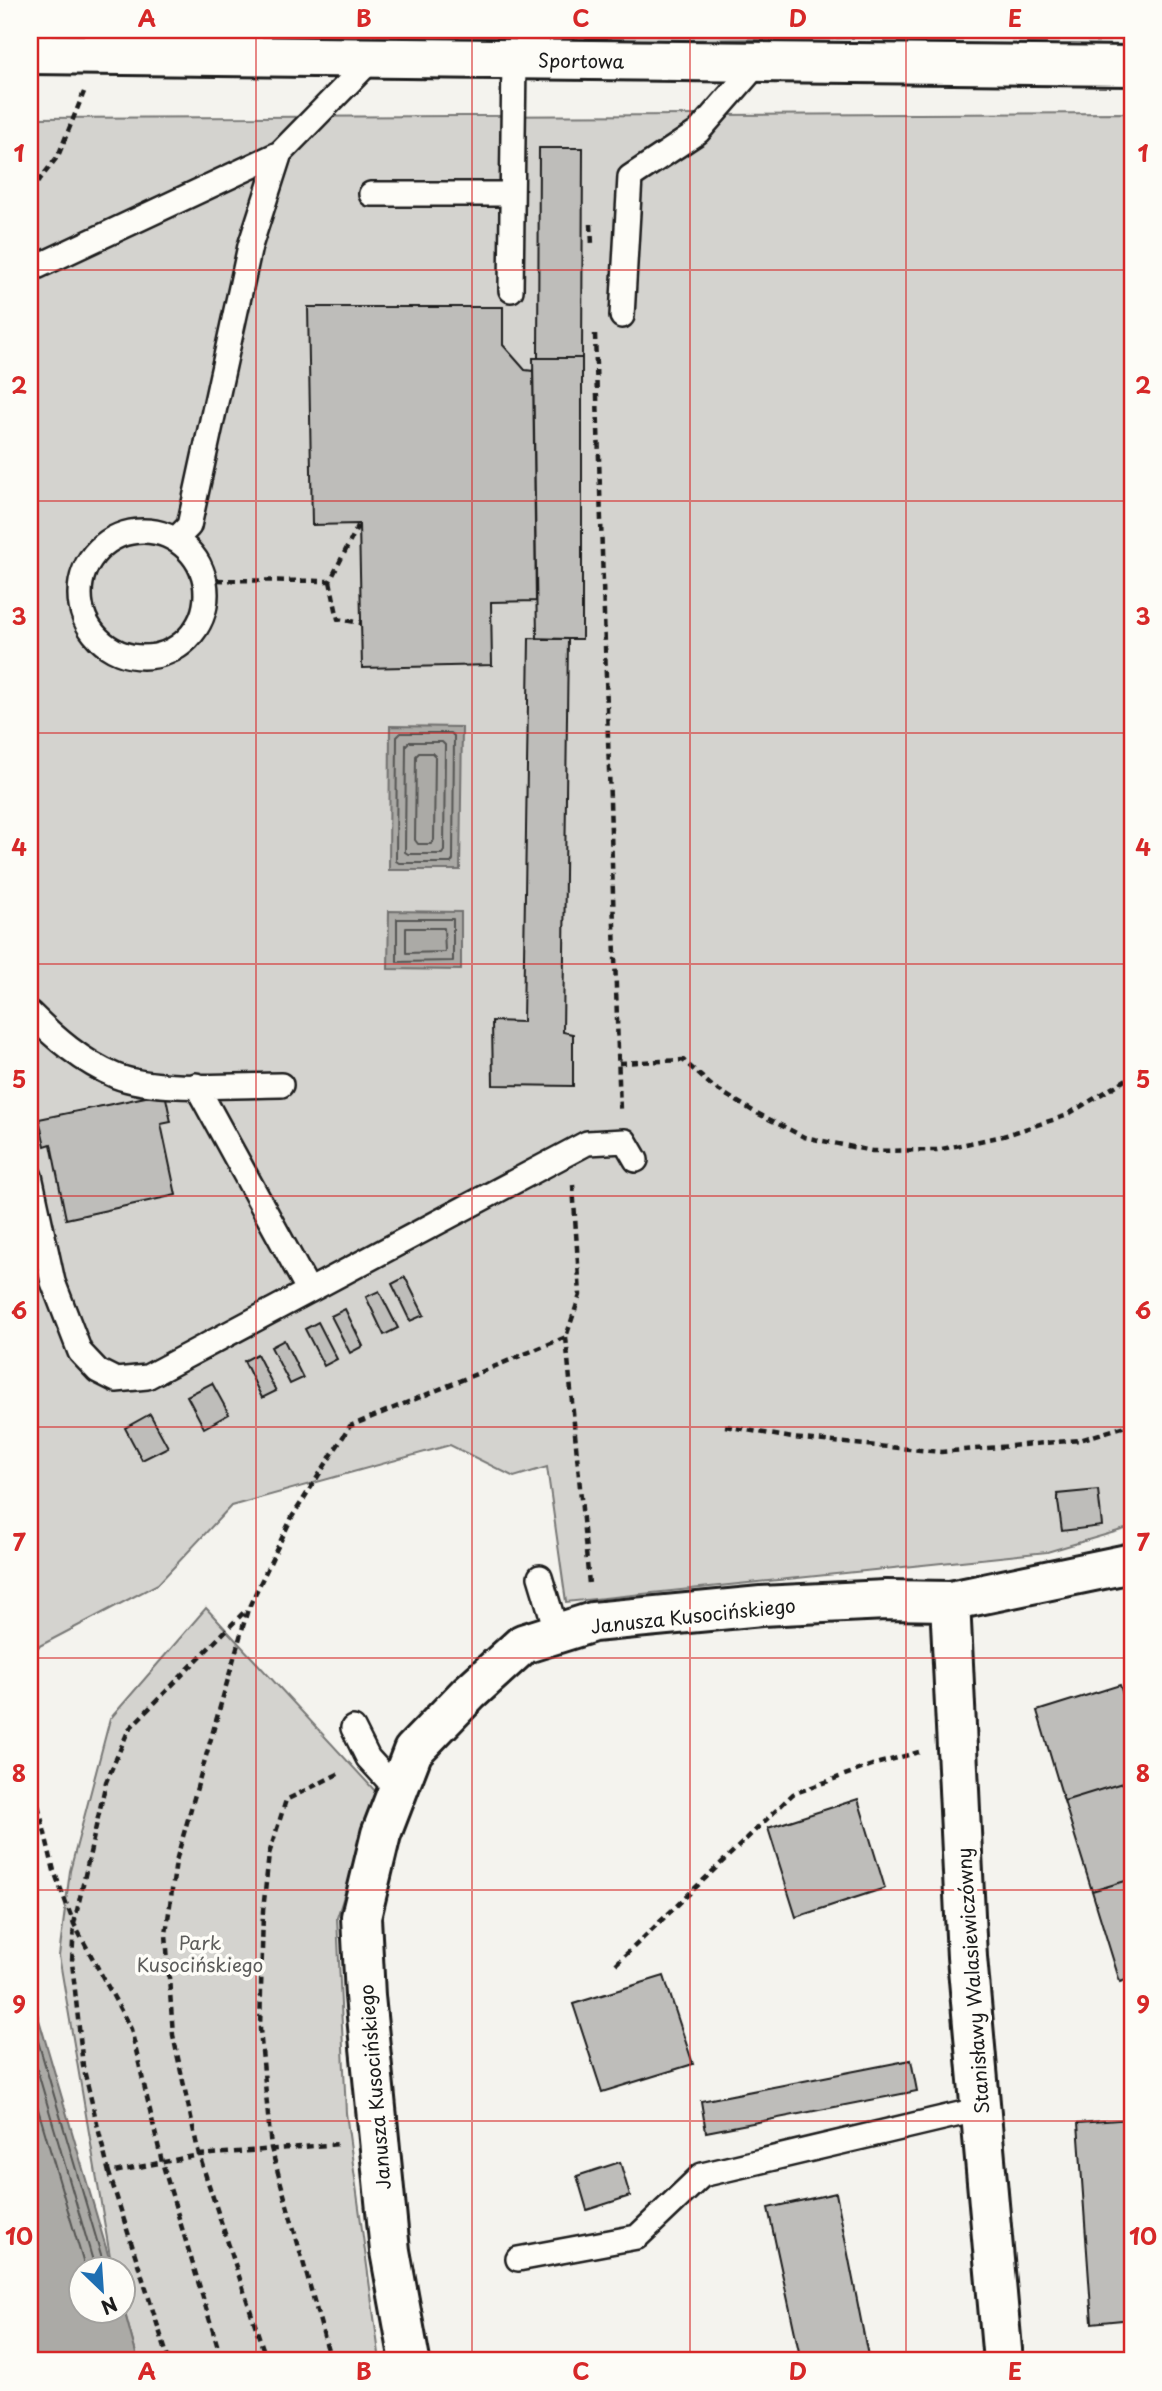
<svg xmlns="http://www.w3.org/2000/svg" width="1162" height="2391" font-family="'Playpen Sans',sans-serif">
  <rect width="100%" height="100%" fill="#f4f3ee"/>
  <filter id="ink" filterUnits="userSpaceOnUse"><feTurbulence type="fractalNoise" baseFrequency=".0143" numOctaves="2"/><feDisplacementMap in="SourceGraphic" scale="14" xChannelSelector="R" yChannelSelector="G"/><feConvolveMatrix kernelMatrix="1 2 1 2 8 2 1 2 1" color-interpolation-filters="sRGB"/></filter>
  <g filter="url(#ink)">
    <path fill="#d4d3cf" stroke="#787876" stroke-width="2" d="M 30,30 L 941,30 L 941,37 L 30,48 Z
      M 1132,113 L 1132,1527 L 1047,1552 L 566,1602 L 547,1467 L 514,1477 L 450,1445 L 231,1506 L 158,1584 L 30,1651 L 30,118 Z
      M 206,1608 L 377,1793 L 337,1918 L 346,2113 L 380,2361 L 138,2361 L 123,2306 L 122,2268 L 112,2268 L 59,1956 L 70,1871 L 110,1719 Z"/>
    <path fill="#abaaa6" stroke="#72716f" stroke-width="2" d="M 390,726 L 462,727 L 460,870 L 389,870 Z
      M 389,911 L 461,912 L 461,970 L 388,969 Z
      M 30,1989 L 112,2268 L 80,2268 L 80,2310 L 122,2310 L 123,2306 L 138,2361 L 30,2361 Z"/>
    <g fill="none" stroke-linecap="round" stroke-linejoin="round">
      <path stroke="#555553" stroke-width="2" d="M 401,733 L 451,733 L 454,736 L 453,860 L 451,863 L 399,863 L 396,861 L 397,737 Z
        M 409,742 L 442,742 L 445,745 L 444,851 L 442,854 L 408,854 L 405,852 L 406,745 Z
        M 419,753 L 432,753 L 435,756 L 434,840 L 431,844 L 418,844 L 415,840 L 416,756 Z
        M 397,919 L 453,919 L 453,961 L 397,962 Z
        M 406,928 L 444,928 L 445,952 L 406,953 Z
        M 30,2014 L 105,2268
        M 30,2045 L 95,2268
        M 30,2082 L 85,2268"/>
    </g>
    <path fill="#bebdba" stroke="#1c1c1c" stroke-width="2" d="M 539,148 L 583,148 L 582,358 L 538,358 Z
      M 308,307 L 503,307 L 503,345 L 525,370 L 533,371 L 536,601 L 491,602 L 492,665 L 362,668 L 359,524 L 312,525 Z
      M 533,358 L 582,358 L 582,639 L 537,639 Z
      M 529,638 L 568,639 L 563,1032 L 573,1034 L 573,1086 L 493,1085 L 492,1021 L 523,1022 Z
      M 165,1093 L 171,1122 L 161,1124 L 176,1195 L 66,1219 L 51,1144 L 45,1146 L 39,1119 Z
      M 405,1277 L 424,1315 L 410,1321 L 392,1284 Z
      M 379,1291 L 398,1328 L 384,1335 L 366,1297 Z
      M 345,1309 L 363,1346 L 350,1353 L 331,1316 Z
      M 318,1322 L 337,1359 L 324,1366 L 305,1329 Z
      M 284,1340 L 303,1378 L 290,1384 L 271,1347 Z
      M 257,1354 L 276,1391 L 262,1398 L 244,1361 Z
      M 212,1383 L 229,1414 L 204,1428 L 187,1396 Z
      M 150,1414 L 168,1447 L 142,1460 L 125,1428 Z
      M 1098,1490 L 1102,1526 L 1062,1531 L 1057,1494 Z
      M 1120,1685 L 1132,1723 L 1132,1780 L 1064,1801 L 1037,1711 Z
      M 1132,1780 L 1132,1879 L 1092,1891 L 1064,1801 Z
      M 858,1799 L 885,1888 L 796,1917 L 768,1828 Z
      M 1132,1879 L 1132,1978 L 1120,1982 L 1092,1891 Z
      M 664,1976 L 693,2064 L 602,2092 L 573,2004 Z
      M 911,2060 L 917,2091 L 706,2132 L 701,2101 Z
      M 1132,2119 L 1132,2319 L 1092,2323 L 1078,2123 Z
      M 620,2162 L 630,2196 L 587,2210 L 577,2176 Z
      M 836,2193 L 869,2361 L 801,2361 L 768,2208 Z"/>
    <g fill="none" stroke-linecap="round" stroke-linejoin="round">
      <g stroke="#1c1c1c" stroke-width="28">
        <path id="service" d="M 371,194 L 512,194
          M 30,270 L 280,153 L 373,58
          M 511,290 L 514,60
          M 622,316 L 630,177 L 698,132 L 759,62
          M80 594a63 63 0 1 1 126 0a63 63 0 1 1-126 0Z
          M 176,539 L 189,526 L 250,246 L 280,153
          M 30,1013 C 55,1038 82,1062 116,1076 C 157,1092 236,1085 281,1085
          M 196,1085 L 309,1291
          M 30,1176 L 53,1282 L 80,1352 L 98,1371 L 116,1380 L 147,1377 L 587,1143 L 625,1141 L 636,1160
          M 540,1577 L 557,1633
          M 353,1728 L 368,1758 L 398,1791
          M 518,2259 L 637,2237 L 702,2175 L 981,2109"/>
      </g>
      <g stroke="#1c1c1c" stroke-width="44">
        <path id="minor" d="M 30,54 L 1132,66
          M 950,1601 L 967,1957 L 1003,2361
          M 410,2361 L 390,2251 L 365,1996 L 361,1917 L 381,1834 L 413,1751 L 469,1693 L 523,1644 L 593,1622 L 761,1606 L 886,1600 L 950,1601 L 1132,1563"/>
      </g>
      <path stroke="#1c1c1c" stroke-width="4.5" stroke-dasharray="7 5" stroke-linecap="butt" d="M 30,192 L 58,156 L 84,92
        M 591,224 L 592,245
        M 595,334 L 620,1112
        M 205,580 L 330,581 L 359,524
        M 330,581 L 338,619 L 361,623
        M 619,1063 L 683,1060 L 713,1087 L 753,1111 L 804,1137 L 872,1151 L 937,1150 L 1003,1136 L 1065,1116 L 1132,1076
        M 566,1337 L 589,1584
        M 725,1426 L 792,1438 L 941,1452 L 1080,1440 L 1132,1424
        M 30,1771 L 54,1871 L 74,1924 L 131,2029 L 162,2162 L 222,2361
        M 616,1964 L 793,1794 L 872,1765 L 919,1752
        M 109,2173 L 83,2066 L 72,1962 L 74,1924 L 106,1782 L 129,1729 L 245,1611
        M 169,2361 L 109,2173 L 199,2155 L 173,2035 L 166,1934 L 176,1861 L 248,1609 L 292,1517 L 350,1426 L 566,1337 L 580,1295 L 573,1185
        M 267,2361 L 199,2155 L 340,2144
        M 331,2361 L 271,2148 L 260,2029 L 263,1911 L 269,1854 L 286,1800 L 342,1772"/>
      <use href="#service" stroke="#fdfcf7" stroke-width="23"/>
      <use href="#minor" stroke="#fdfcf7" stroke-width="38"/>
    </g>
  </g>
  <path fill="none" stroke="#d62828" stroke-width="2" stroke-opacity="0.55" d="M 256,30 L 256,2361M 472,30 L 472,2361M 690,30 L 690,2361M 906,30 L 906,2361M 30,270 L 1132,270M 30,501 L 1132,501M 30,733 L 1132,733M 30,964 L 1132,964M 30,1196 L 1132,1196M 30,1427 L 1132,1427M 30,1658 L 1132,1658M 30,1890 L 1132,1890M 30,2121 L 1132,2121"/>
  <g text-anchor="middle" dominant-baseline="central" stroke-width="7" stroke-linejoin="round" paint-order="stroke">
    <g font-size="19" fill="#1c1c1c" stroke="#fdfcf7">
      <text transform="translate(581 60) rotate(1)">Sportowa</text>
      <text transform="translate(693 1615) rotate(-6)">Janusza Kusocińskiego</text>
      <text transform="translate(972 1981) rotate(-94)">Stanisławy Walasiewiczówny</text>
      <text transform="translate(374 2087) rotate(-95)">Janusza Kusocińskiego</text>
    </g>
    <g font-size="19" fill="#5c5c5b" stroke="#fdfcf7">
      <text x="200" y="1942">Park<tspan x="200" dy="22">Kusocińskiego</tspan></text>
    </g>
  </g>
  <rect width="1162" height="2391" fill="none" stroke="#fdfcf7" stroke-width="77"/>
  <g transform="translate(102 2290) rotate(155)"><circle r="33" fill="#fdfcf7" stroke="#a3a29f" stroke-width="2"/>
  <path d="M0-5L12 26L0 18L-12 26Z" fill="#1f6fb2"/>
  <text y="-10" font-size="19" font-weight="bold" text-anchor="middle" fill="#1c1c1c">N</text>
  </g>
  <rect x="38" y="38" width="1086" height="2314" fill="none" stroke="#d62828" stroke-width="2.5"/>
  <g font-size="23" text-anchor="middle" font-weight="bold" fill="#d62828">
    <text x="147" y="27">A</text>
    <text x="364" y="27">B</text>
    <text x="581" y="27">C</text>
    <text x="798" y="27">D</text>
    <text x="1015" y="27">E</text>
    <text x="19" y="162">1</text>
    <text x="1143" y="162">1</text>
    <text x="19" y="394">2</text>
    <text x="1143" y="394">2</text>
    <text x="19" y="625">3</text>
    <text x="1143" y="625">3</text>
    <text x="19" y="856">4</text>
    <text x="1143" y="856">4</text>
    <text x="19" y="1088">5</text>
    <text x="1143" y="1088">5</text>
    <text x="19" y="1319">6</text>
    <text x="1143" y="1319">6</text>
    <text x="19" y="1551">7</text>
    <text x="1143" y="1551">7</text>
    <text x="19" y="1782">8</text>
    <text x="1143" y="1782">8</text>
    <text x="19" y="2013">9</text>
    <text x="1143" y="2013">9</text>
    <text x="19" y="2245">10</text>
    <text x="1143" y="2245">10</text>
    <text x="147" y="2380">A</text>
    <text x="364" y="2380">B</text>
    <text x="581" y="2380">C</text>
    <text x="798" y="2380">D</text>
    <text x="1015" y="2380">E</text>
  </g>
</svg>
